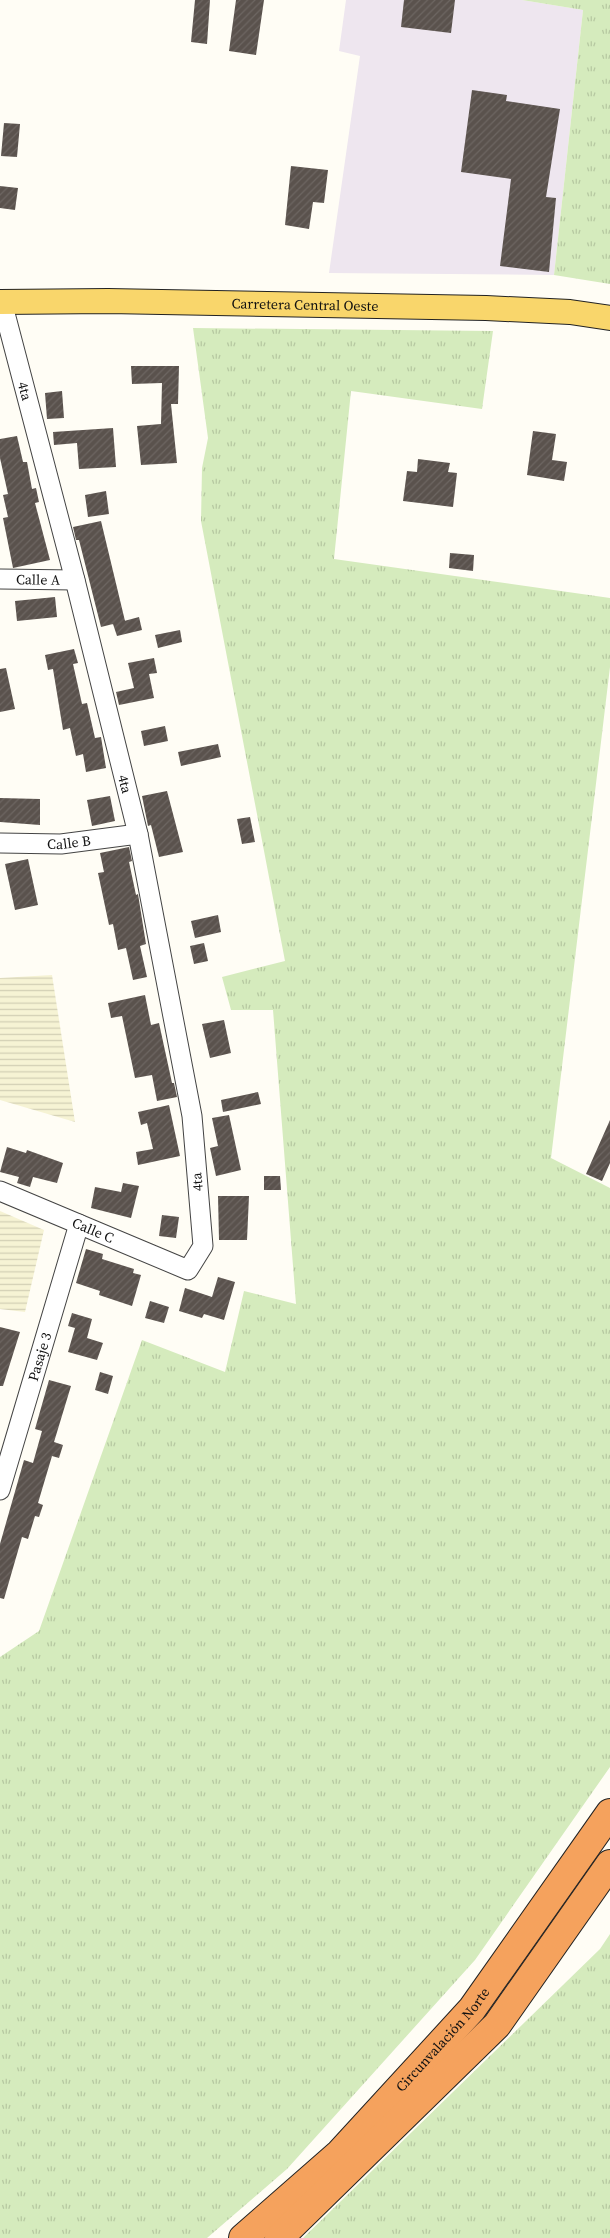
<svg xmlns="http://www.w3.org/2000/svg" width="610" height="2238" font-family="'Source Serif 4',serif">
  <defs>
    <pattern id="farmland-rules" width="6" height="5" patternUnits="userSpaceOnUse" patternTransform="scale(1.25)"><rect width="6" height="5" fill="#f6f3d4"/><path d="M0 2.5h6" fill="none" stroke="#d2cfb5"/></pattern>
    <pattern id="grass-tufts" width="24" height="20" patternUnits="userSpaceOnUse" patternTransform="scale(1.25)"><rect width="24" height="20" fill="#d5ebbd"/><path d="M3 7l-1-3M5 7V3M7 7l1-3M15 17l-1-3M17 17v-4M19 17l1-3" fill="none" stroke="#b6c8a1"/></pattern>
    <pattern id="building-hatch" width="6" height="6" patternUnits="userSpaceOnUse" patternTransform="scale(1.25)"><rect width="6" height="6" fill="#5a524d"/><path d="M-1 1l2-2M0 6l6-6M5 7l2-2" fill="none" stroke="#6d6662"/></pattern>
  </defs>
  <rect width="100%" height="100%" fill="#fffdf5"/>
  <path fill="#eee6ef" d="M 346,0 L 522,0 L 583,10 L 554,275 L 329,273 L 360,56 L 339,51 Z"/>
  <path fill="url(#farmland-rules)" d="M 52,975 L 75,1122 L 0,1100 L 0,978 Z
    M 0,1211 L 44,1230 L 25,1312 L 0,1309 Z"/>
  <path fill="url(#grass-tufts)" d="M 522,0 L 610,0 L 610,284 L 554,275 L 583,10 Z
    M 193,328 L 493,331 L 482,409 L 351,391 L 334,559 L 610,598 L 610,667 L 551,1158 L 610,1188 L 610,1767 L 475,1960 L 287,2169 L 207,2238 L 0,2238 L 0,1657 L 39,1631 L 142,1340 L 225,1372 L 244,1291 L 296,1304 L 273,1010 L 231,1010 L 222,977 L 285,961 L 201,521 L 202,468 L 208,438 Z
    M 610,1934 L 610,2238 L 303,2238 L 600,1949 Z"/>
  <path fill="url(#building-hatch)" d="M 195,0 L 210,0 L 207,44 L 191,42 Z
    M 236,0 L 264,0 L 256,55 L 229,51 Z
    M 404,0 L 455,0 L 451,33 L 401,27 Z
    M 472,90 L 507,95 L 506,101 L 560,109 L 546,197 L 556,198 L 549,272 L 500,266 L 511,179 L 461,172 Z
    M 4,123 L 20,124 L 17,157 L 1,156 Z
    M 291,166 L 328,170 L 324,203 L 313,202 L 309,229 L 285,225 Z
    M 0,186 L 18,188 L 15,210 L 0,208 Z
    M 131,366 L 179,366 L 178,404 L 171,404 L 177,463 L 141,465 L 137,426 L 161,424 L 162,383 L 132,384 Z
    M 62,391 L 64,418 L 47,419 L 45,393 Z
    M 113,428 L 116,467 L 79,469 L 77,443 L 54,445 L 53,432 Z
    M 533,431 L 556,434 L 552,460 L 567,462 L 564,481 L 527,475 Z
    M 17,436 L 23,462 L 27,462 L 32,489 L 36,488 L 39,502 L 35,503 L 50,560 L 13,568 L 3,518 L 8,517 L 3,495 L 8,494 L 0,458 L 0,439 Z
    M 418,459 L 450,463 L 448,472 L 457,473 L 453,507 L 403,501 L 407,471 L 417,472 Z
    M 106,491 L 109,514 L 88,517 L 85,495 Z
    M 101,521 L 125,621 L 101,627 L 79,540 L 76,540 L 73,527 Z
    M 450,553 L 474,555 L 473,571 L 449,568 Z
    M 55,597 L 57,617 L 17,621 L 15,601 Z
    M 139,617 L 142,630 L 117,636 L 113,624 Z
    M 180,630 L 182,642 L 158,648 L 155,635 Z
    M 74,649 L 78,663 L 73,664 L 82,704 L 87,703 L 95,738 L 101,737 L 106,768 L 86,772 L 83,754 L 76,756 L 70,728 L 63,730 L 53,669 L 48,670 L 45,655 Z
    M 154,658 L 157,673 L 149,674 L 154,698 L 119,705 L 116,692 L 134,688 L 128,663 Z
    M 6,668 L 15,709 L 0,712 L 0,669 Z
    M 165,726 L 168,741 L 144,746 L 141,731 Z
    M 218,744 L 221,757 L 181,766 L 178,752 Z
    M 167,791 L 183,852 L 159,857 L 151,825 L 148,826 L 142,796 Z
    M 110,796 L 115,821 L 92,826 L 87,800 Z
    M 0,798 L 40,799 L 40,825 L 0,822 Z
    M 250,817 L 255,842 L 242,844 L 237,819 Z
    M 129,847 L 132,861 L 129,862 L 136,895 L 138,894 L 146,944 L 140,946 L 147,977 L 133,980 L 126,948 L 118,950 L 113,924 L 109,925 L 98,873 L 104,872 L 100,853 Z
    M 28,859 L 38,905 L 15,910 L 5,864 Z
    M 218,915 L 221,932 L 195,938 L 191,921 Z
    M 204,943 L 208,961 L 194,964 L 190,946 Z
    M 145,995 L 151,1025 L 159,1023 L 172,1083 L 174,1083 L 177,1097 L 157,1101 L 152,1075 L 135,1078 L 122,1016 L 111,1018 L 108,1003 Z
    M 224,1020 L 231,1053 L 210,1058 L 202,1024 Z
    M 258,1092 L 261,1104 L 223,1112 L 221,1100 Z
    M 169,1105 L 180,1156 L 138,1165 L 136,1152 L 153,1149 L 147,1123 L 141,1125 L 138,1112 Z
    M 229,1115 L 241,1170 L 216,1176 L 210,1148 L 218,1146 L 212,1118 Z
    M 610,1120 L 610,1163 L 602,1181 L 586,1174 Z
    M 7,1147 L 26,1153 L 27,1150 L 63,1163 L 57,1183 L 33,1177 L 30,1187 L 17,1183 L 19,1177 L 0,1172 Z
    M 264,1176 L 280,1176 L 281,1190 L 264,1190 Z
    M 123,1183 L 139,1186 L 131,1218 L 91,1208 L 95,1187 L 121,1192 Z
    M 218,1196 L 249,1196 L 247,1240 L 219,1240 Z
    M 162,1215 L 179,1217 L 176,1238 L 159,1236 Z
    M 86,1249 L 103,1254 L 102,1259 L 134,1269 L 133,1273 L 141,1275 L 132,1306 L 99,1295 L 100,1291 L 76,1283 Z
    M 218,1277 L 235,1282 L 224,1320 L 204,1314 L 202,1318 L 179,1311 L 185,1288 L 212,1297 Z
    M 150,1301 L 169,1307 L 164,1323 L 145,1318 Z
    M 72,1313 L 92,1319 L 87,1338 L 103,1343 L 97,1360 L 68,1352 L 75,1328 L 68,1326 Z
    M 0,1327 L 20,1332 L 3,1386 L 0,1386 Z
    M 100,1372 L 113,1376 L 108,1394 L 95,1390 Z
    M 49,1380 L 71,1386 L 54,1442 L 63,1445 L 59,1458 L 52,1456 L 38,1503 L 43,1505 L 39,1517 L 35,1516 L 28,1539 L 22,1537 L 4,1599 L 0,1598 L 0,1544 L 24,1460 L 33,1463 L 42,1431 L 35,1429 Z"/>
  <g fill="none" stroke-linecap="round" stroke-linejoin="round">
    <g stroke="#444" stroke-width="21">
      <g id="minor">
        <path id="s1" d="M 0,579 L 75,580"/>
        <path id="s2" d="M 0,843 L 61,844 L 138,834"/>
        <path id="s3" d="M 0,1191 L 188,1270 L 203,1246 L 192,1116 L 138,834 L 75,580 L 2,302"/>
        <path id="s4" d="M 0,1490 L 79,1224"/>
      </g>
    </g>
    <g stroke="#222" stroke-width="26">
      <g id="major">
        <path id="s5" d="M 0,302 L 108,301 L 486,308 L 570,312 L 610,318"/>
      </g>
    </g>
    <g stroke="#222" stroke-width="30">
      <g id="highway">
        <path id="s6" d="M 243,2238 L 340,2153 L 472,2009 L 610,1813"/>
        <path d="M 279,2238 L 497,2025 L 610,1864"/>
      </g>
    </g>
    <use href="#minor" stroke="#fff" stroke-width="19"/>
    <use href="#major" stroke="#f9d66b" stroke-width="24"/>
    <use href="#highway" stroke="#f5a25d" stroke-width="28"/>
  </g>
  <g text-anchor="middle" dominant-baseline="central" stroke-width="5" stroke-linejoin="round" paint-order="stroke">
    <g font-size="14" fill="#111" stroke="#fff">
      <text stroke="none"><textPath href="#s5" startOffset="305">Carretera Central Oeste</textPath></text>
      <text transform="translate(25 391) rotate(75)">4ta</text>
      <text stroke="none"><textPath href="#s1" startOffset="38">Calle A</textPath></text>
      <text transform="translate(125 784) rotate(76)">4ta</text>
      <text stroke="none"><textPath href="#s2" startOffset="69">Calle B</textPath></text>
      <text transform="translate(197 1182) rotate(-95)">4ta</text>
      <text stroke="none"><textPath href="#s3" startOffset="101">Calle C</textPath></text>
      <text stroke="none"><textPath href="#s4" startOffset="139">Pasaje 3</textPath></text>
      <text stroke="none"><textPath href="#s6" startOffset="282">Circunvalación Norte</textPath></text>
    </g>
  </g>
</svg>
